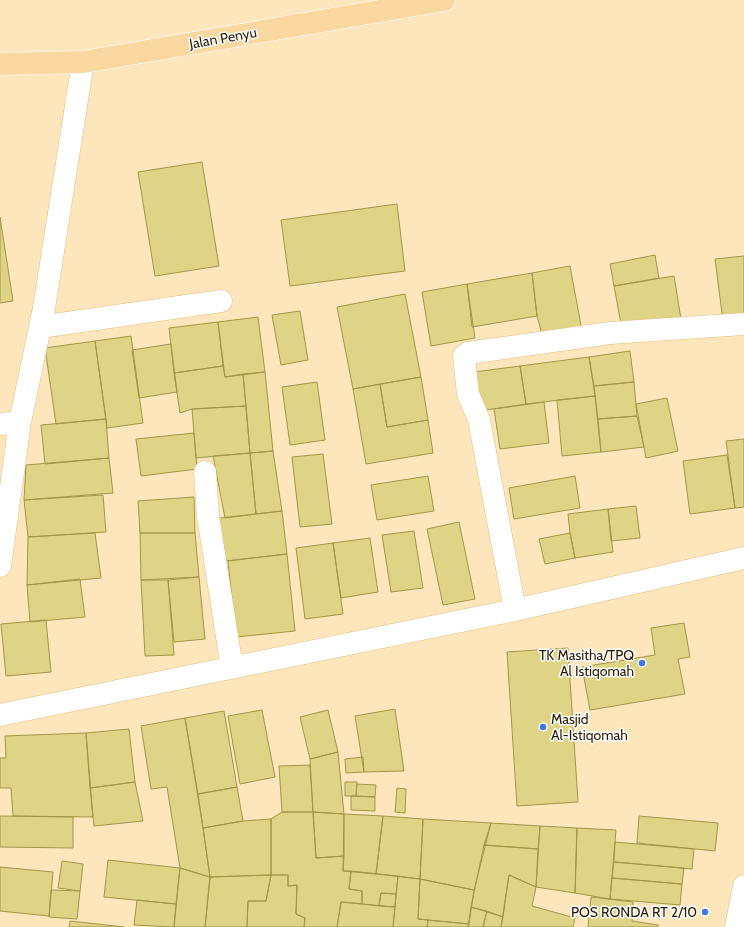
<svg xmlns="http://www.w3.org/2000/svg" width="744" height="927" font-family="Cabin,sans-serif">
  <rect width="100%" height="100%" fill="#fee6bc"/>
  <path fill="#dfd485" stroke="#a19648" d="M 202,162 L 219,266 L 155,276 L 138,172 Z
    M 397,204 L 405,271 L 290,286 L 281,220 Z
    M 0,217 L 13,301 L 0,303 Z
    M 655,255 L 659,278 L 614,286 L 610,264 Z
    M 744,256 L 744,319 L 723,321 L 715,259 Z
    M 570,266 L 582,331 L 543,338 L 537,316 L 532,273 Z
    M 532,273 L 537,316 L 472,327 L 467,284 Z
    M 674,276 L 681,319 L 622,329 L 614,286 Z
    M 467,284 L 475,338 L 431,346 L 422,292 Z
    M 405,294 L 421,377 L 353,389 L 337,307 Z
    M 300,311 L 308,360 L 281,365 L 272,315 Z
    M 258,317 L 265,372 L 225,377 L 218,322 Z
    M 218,322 L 223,366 L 174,373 L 169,328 Z
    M 131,336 L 143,423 L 107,428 L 95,341 Z
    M 95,341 L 106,419 L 56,424 L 45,348 Z
    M 171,344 L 177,392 L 139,398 L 132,350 Z
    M 630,351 L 634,382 L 594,386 L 589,357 Z
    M 589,357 L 595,396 L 526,404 L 520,366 Z
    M 223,366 L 225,377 L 243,374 L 246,406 L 192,409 L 180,413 L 174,373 Z
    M 520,366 L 526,404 L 479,411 L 474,372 Z
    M 265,372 L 273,451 L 250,453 L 243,374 Z
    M 421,377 L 428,420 L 387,427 L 380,384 Z
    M 317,382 L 325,440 L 290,445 L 282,387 Z
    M 634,382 L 637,416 L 598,419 L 594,386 Z
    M 380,384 L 387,427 L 428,420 L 433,453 L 366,464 L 353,389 Z
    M 595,396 L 601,452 L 562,456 L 557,400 Z
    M 667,398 L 678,451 L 646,458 L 636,404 Z
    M 544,402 L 549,443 L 500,449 L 494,409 Z
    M 246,406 L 250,453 L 196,458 L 192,409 Z
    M 637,416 L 644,447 L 601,452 L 598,419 Z
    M 106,419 L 109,458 L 45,464 L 41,425 Z
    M 194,433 L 197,469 L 141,476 L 136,439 Z
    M 744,439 L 744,507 L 735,508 L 726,441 Z
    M 273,451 L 282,511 L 256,514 L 250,453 Z
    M 250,453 L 256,514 L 225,518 L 213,456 Z
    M 323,454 L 332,524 L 300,527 L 292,457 Z
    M 727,455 L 735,508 L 690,514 L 683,461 Z
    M 109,458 L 113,493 L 24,500 L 26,465 Z
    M 428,476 L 434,511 L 377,520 L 371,485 Z
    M 575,476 L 580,508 L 514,519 L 509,488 Z
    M 103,495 L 106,532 L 28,537 L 24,500 Z
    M 194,497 L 195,533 L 140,533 L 138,501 Z
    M 636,506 L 640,538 L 611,541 L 608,509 Z
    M 608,509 L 613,552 L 575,558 L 570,533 L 568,514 Z
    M 282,511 L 287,554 L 216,562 L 211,519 Z
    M 459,522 L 475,599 L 443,605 L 427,529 Z
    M 414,531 L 423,588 L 391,592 L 382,535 Z
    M 95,533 L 101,578 L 27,585 L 28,537 Z
    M 140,533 L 195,533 L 199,577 L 141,580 Z
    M 570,533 L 575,558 L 545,564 L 539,539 Z
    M 370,538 L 378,592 L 341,598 L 333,543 Z
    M 333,543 L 343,614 L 305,619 L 296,548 Z
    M 287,554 L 295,631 L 236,637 L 228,561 Z
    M 199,577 L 205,639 L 174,642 L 168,580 Z
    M 80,579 L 85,617 L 30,622 L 27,585 Z
    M 141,580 L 168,580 L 174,655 L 145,656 Z
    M 46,620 L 51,672 L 6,676 L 1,624 Z
    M 684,623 L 690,657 L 678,659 L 685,694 L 590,710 L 582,667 L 655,655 L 651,628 Z
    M 568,648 L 578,802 L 517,806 L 507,652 Z
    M 395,709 L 404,771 L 364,772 L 355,716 Z
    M 262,710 L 275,777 L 240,784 L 228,716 Z
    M 328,710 L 338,752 L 310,759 L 300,717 Z
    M 224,711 L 237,787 L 198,794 L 185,718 Z
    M 185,718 L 203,828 L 210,877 L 180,868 L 167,787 L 151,789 L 141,726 Z
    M 129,729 L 135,782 L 90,788 L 86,733 Z
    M 86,733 L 93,817 L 13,816 L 11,788 L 0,788 L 0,758 L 6,758 L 5,736 Z
    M 338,752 L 344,814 L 313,812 L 310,759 Z
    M 363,757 L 364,772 L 346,773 L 345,759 Z
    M 310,765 L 313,812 L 282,812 L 279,766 Z
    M 135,782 L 143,821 L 94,826 L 90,788 Z
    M 345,782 L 357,782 L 356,796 L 345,796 Z
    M 357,784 L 376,785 L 375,797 L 356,796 Z
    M 237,787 L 243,821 L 203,828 L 198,794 Z
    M 397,788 L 406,789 L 405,813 L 395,812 Z
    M 351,796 L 375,797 L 375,811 L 351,810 Z
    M 282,812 L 313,812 L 316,858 L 344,856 L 343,871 L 351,871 L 349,889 L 362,891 L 362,904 L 341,902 L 337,927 L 304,927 L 305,918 L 296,914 L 297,885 L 288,886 L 288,875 L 271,875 L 271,819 Z
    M 313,812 L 344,814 L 344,856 L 316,858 Z
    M 344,814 L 383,816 L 376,874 L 343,871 Z
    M 0,816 L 73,817 L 73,848 L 0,847 Z
    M 383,816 L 423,819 L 420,879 L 376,874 Z
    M 639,816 L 718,823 L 715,851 L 637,843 Z
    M 271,819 L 271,875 L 210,877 L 203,828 L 243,821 Z
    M 423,819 L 491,823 L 474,890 L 420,879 Z
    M 491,823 L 540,826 L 538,849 L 484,845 Z
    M 540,826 L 577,828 L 575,893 L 536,887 Z
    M 577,828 L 616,830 L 610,899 L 575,893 Z
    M 615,842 L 694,849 L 692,869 L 614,862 Z
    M 484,845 L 538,849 L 536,887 L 509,875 L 503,917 L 471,907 Z
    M 108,860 L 180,868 L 176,904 L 104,897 Z
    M 62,861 L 83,864 L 80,891 L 58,888 Z
    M 614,862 L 684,868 L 682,884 L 612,878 Z
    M 0,867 L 53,872 L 49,916 L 0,911 Z
    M 180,868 L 210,877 L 205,927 L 174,927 Z
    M 351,871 L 398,876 L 396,894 L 381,893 L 379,906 L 362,904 L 362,891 L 349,889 Z
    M 271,875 L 288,875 L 288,886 L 297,885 L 296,914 L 305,918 L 304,927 L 247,927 L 248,901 L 266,901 Z
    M 271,875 L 266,901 L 248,901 L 247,927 L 205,927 L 210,877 Z
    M 509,875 L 536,887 L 532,906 L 575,918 L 573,927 L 501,927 Z
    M 398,876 L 420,879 L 418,919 L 428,920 L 427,927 L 393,927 Z
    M 612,878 L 682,884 L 680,905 L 610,899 Z
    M 420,879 L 474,890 L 469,924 L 418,919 Z
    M 51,890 L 80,891 L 77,919 L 49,917 Z
    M 381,893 L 396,894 L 395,907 L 379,906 Z
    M 591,897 L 633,902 L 632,921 L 658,925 L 658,927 L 588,927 Z
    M 137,900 L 176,904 L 174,927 L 134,925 Z
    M 341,902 L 395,907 L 393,927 L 337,927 Z
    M 471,907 L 487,911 L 483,927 L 468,927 Z
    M 487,911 L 503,917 L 501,927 L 483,927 Z
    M 428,920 L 469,924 L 468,927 L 427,927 Z
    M 70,921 L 124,927 L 69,927 Z"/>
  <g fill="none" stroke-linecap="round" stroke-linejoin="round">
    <g stroke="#e3bc75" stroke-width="23">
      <path id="minor" d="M 40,327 L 221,301
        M 0,424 L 20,422
        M 205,472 L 208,516 L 232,668
        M 0,566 L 20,422 L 44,308 L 83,62
        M 515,610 L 479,420 L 468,394 L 464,356 L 468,353 L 610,333 L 744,324
        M 0,715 L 515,610 L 744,558
        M 736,927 L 744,886"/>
    </g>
    <g stroke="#fff" stroke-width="23">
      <path id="trunk" d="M 0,64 L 83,62 L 444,0"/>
    </g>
    <use href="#minor" stroke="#fff" stroke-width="22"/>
    <use href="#trunk" stroke="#f8d8a0" stroke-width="22"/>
  </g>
  <g fill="#3c78e7" stroke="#fff" stroke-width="1.5">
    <circle cx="642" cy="663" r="4"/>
    <circle cx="543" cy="727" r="4"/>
    <circle cx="705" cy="912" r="4"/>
  </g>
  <g text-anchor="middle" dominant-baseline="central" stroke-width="3" stroke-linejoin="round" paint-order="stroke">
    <g font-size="14" fill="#2a1b00" stroke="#fff">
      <text transform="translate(223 38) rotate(-10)">Jalan Penyu</text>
    </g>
    <g font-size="14" fill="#2a1b00" stroke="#fff" text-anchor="end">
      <text x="634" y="655">TK Masitha/TPQ<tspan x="634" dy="16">Al Istiqomah</tspan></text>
      <text x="551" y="719" text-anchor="start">Masjid<tspan x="551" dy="16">Al-Istiqomah</tspan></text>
      <text x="697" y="912">POS RONDA RT 2/10</text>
    </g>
  </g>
</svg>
